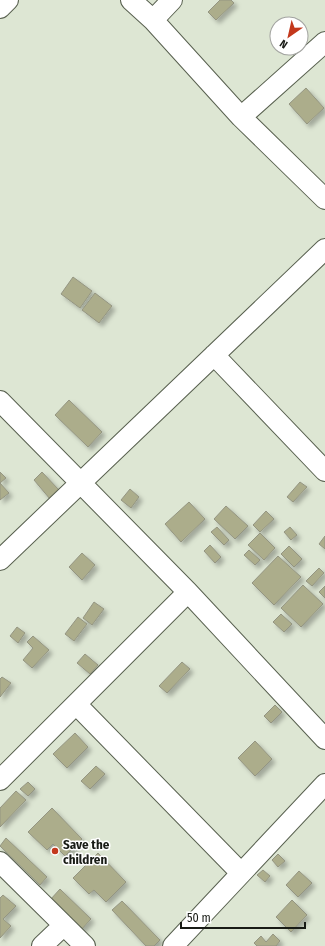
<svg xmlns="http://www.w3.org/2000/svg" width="325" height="946" font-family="'Fira Sans Condensed',sans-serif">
  <defs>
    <filter id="shadow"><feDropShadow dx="3.5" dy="3.5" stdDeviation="2" flood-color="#0004"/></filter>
  </defs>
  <rect width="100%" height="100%" fill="#dde6d3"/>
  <path fill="#acad8b" stroke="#949582" filter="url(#shadow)" d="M 220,0 L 231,0 L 234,3 L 216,20 L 208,12 Z
    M 306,88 L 324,108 L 307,124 L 289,104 Z
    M 73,277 L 92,291 L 80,308 L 61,294 Z
    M 95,293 L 112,306 L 99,323 L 82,310 Z
    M 69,400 L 102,432 L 88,447 L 55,415 Z
    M 0,472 L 6,478 L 0,483 L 9,493 L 0,500 Z
    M 42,472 L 59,490 L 50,499 L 34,480 Z
    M 300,482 L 307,487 L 293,502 L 287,497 Z
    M 130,489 L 139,497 L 131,508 L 121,500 Z
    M 189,502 L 205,519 L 181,542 L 165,524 Z
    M 226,506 L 248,526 L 235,539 L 214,519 Z
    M 266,511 L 274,519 L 260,532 L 253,525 Z
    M 217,527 L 229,540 L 224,545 L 211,532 Z
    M 290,527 L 297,535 L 291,540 L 284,532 Z
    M 260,533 L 275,548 L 264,560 L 248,545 Z
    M 325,536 L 325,549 L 319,544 Z
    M 210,545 L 221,557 L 215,563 L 204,551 Z
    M 289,546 L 302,559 L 294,567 L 281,554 Z
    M 249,550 L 260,560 L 255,565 L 244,555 Z
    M 82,553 L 95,565 L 82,580 L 69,567 Z
    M 278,556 L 301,577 L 274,605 L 252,583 Z
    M 319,568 L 324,573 L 312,586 L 306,581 Z
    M 303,585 L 323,604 L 301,627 L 281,608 Z
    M 325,586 L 325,598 L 319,592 Z
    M 94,602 L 104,609 L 92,625 L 83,618 Z
    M 281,614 L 292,624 L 284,632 L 273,622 Z
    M 78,617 L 87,624 L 74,641 L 65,634 Z
    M 17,627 L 25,633 L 18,643 L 10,636 Z
    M 33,636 L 49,650 L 32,668 L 23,660 L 33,648 L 27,642 Z
    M 85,654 L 98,665 L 90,674 L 77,663 Z
    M 182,662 L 190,669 L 167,693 L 159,686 Z
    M 2,677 L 11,683 L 0,697 L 0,679 Z
    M 275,705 L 282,712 L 271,723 L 264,716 Z
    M 75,733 L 88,747 L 67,768 L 53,754 Z
    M 255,741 L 272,759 L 255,776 L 238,758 Z
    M 96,766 L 105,774 L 90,789 L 81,781 Z
    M 28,782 L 35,789 L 28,796 L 20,789 Z
    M 16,791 L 26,800 L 0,827 L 0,808 Z
    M 52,808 L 82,839 L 65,856 L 53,844 L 47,850 L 28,832 Z
    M 6,838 L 47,877 L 40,885 L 0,846 Z
    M 98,853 L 126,882 L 106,902 L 94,890 L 89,894 L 73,878 Z
    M 278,854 L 285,861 L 278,867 L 272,860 Z
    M 263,870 L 270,876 L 265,882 L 257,875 Z
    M 299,871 L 312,883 L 298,897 L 286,885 Z
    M 60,889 L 91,919 L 81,930 L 50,900 Z
    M 3,895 L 16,906 L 3,919 L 11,926 L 0,938 L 0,898 Z
    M 292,900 L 307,915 L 291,932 L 276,917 Z
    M 122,901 L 160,940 L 154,946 L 146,946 L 112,910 Z
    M 273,934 L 280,941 L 276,946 L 257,946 L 254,943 L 261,936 L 266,942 Z"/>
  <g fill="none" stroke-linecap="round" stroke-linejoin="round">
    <g stroke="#58604f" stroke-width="22">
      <path id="minor" d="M 131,0 L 153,20 L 241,117 L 325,199
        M 0,8 L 8,0
        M 153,20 L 172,0
        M 241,117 L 325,42
        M 214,355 L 325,471
        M 0,401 L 188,592 L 325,739
        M 0,560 L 325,249
        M 76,704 L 241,873
        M 0,780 L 188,592
        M 0,862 L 85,946
        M 42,946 L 63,926
        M 173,946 L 325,784"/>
    </g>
    <use href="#minor" stroke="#fff" stroke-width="20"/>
  </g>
  <circle fill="#c3381c" stroke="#fff" stroke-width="1.5" cx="55" cy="851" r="4"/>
  <g text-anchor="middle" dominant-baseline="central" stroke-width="3" stroke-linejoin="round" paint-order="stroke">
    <g font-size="13" font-weight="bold" fill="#181b15" stroke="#fff" text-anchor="start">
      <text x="63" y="844">Save the<tspan x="63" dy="15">children</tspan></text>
    </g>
  </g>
  <g transform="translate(289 36) rotate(214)"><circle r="19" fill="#ffffff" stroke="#a3a4a1"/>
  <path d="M0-3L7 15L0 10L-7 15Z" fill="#c3381c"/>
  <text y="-6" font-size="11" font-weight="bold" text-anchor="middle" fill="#181b15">N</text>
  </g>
  <path d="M181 922v6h124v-6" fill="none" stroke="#181b15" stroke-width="2"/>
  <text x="187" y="922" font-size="12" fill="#181b15" stroke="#ffffff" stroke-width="3" paint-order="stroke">50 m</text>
</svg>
